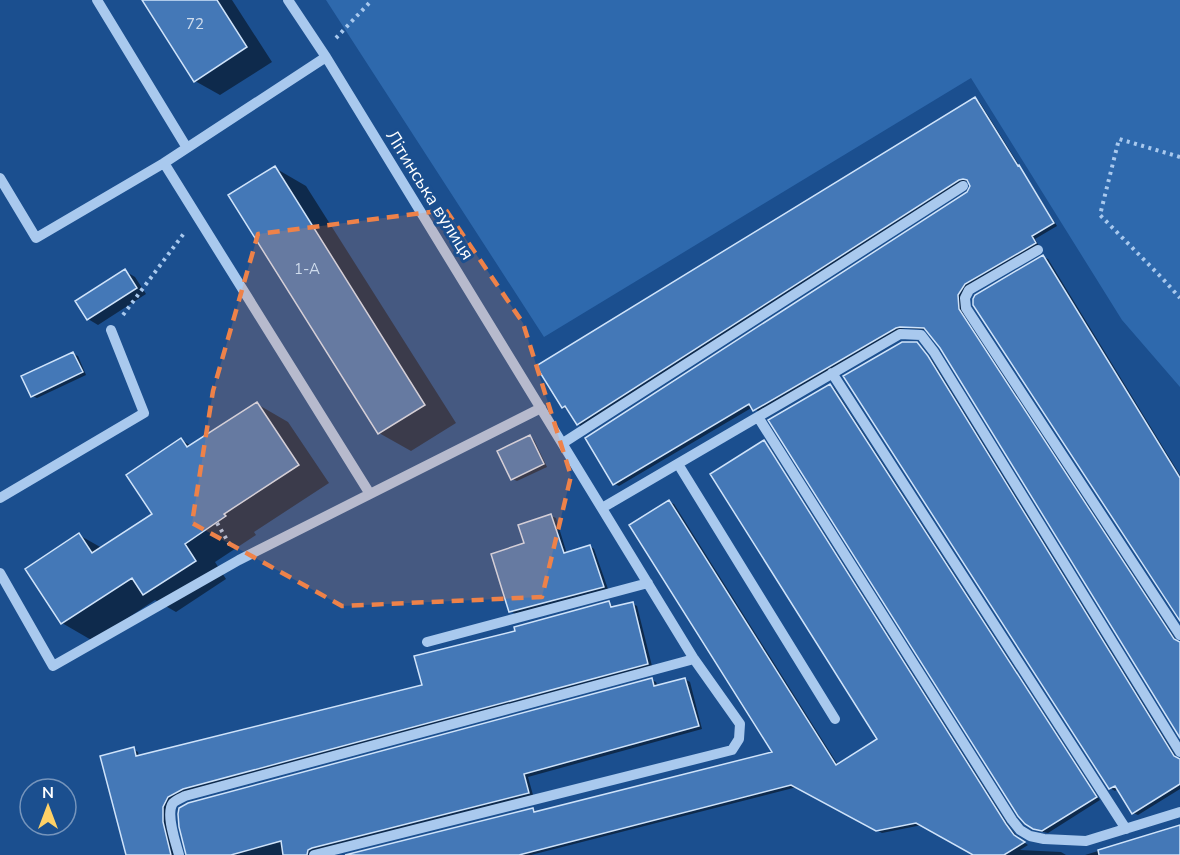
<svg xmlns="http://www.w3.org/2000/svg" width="1180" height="855" font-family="'Nunito Sans',sans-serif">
  <rect width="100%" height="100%" fill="#1b4f8f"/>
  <path fill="#2e69ad" d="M 326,0 L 1180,0 L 1180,387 L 1122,320 L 971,78 L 544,337 Z"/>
  <path fill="#0007" d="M 144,0 L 232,0 L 272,62 L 220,95 L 195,81 Z
    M 975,99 L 979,101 L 1057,226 L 1035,239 L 1039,246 L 962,298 L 964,315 L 1178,643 L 1180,643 L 1180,735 L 942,347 L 928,330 L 906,328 L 901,329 L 759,412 L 753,407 L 619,486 L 615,484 L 968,193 L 972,186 L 969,180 L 964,182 L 582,427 L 578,424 L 569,409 L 567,410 L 563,407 Z
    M 275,168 L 306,186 L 456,423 L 411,451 L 379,433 Z
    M 1043,257 L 1048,259 L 1180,475 L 1180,619 Z
    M 125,271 L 135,277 L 146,294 L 98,325 L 88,319 Z
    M 917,344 L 922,347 L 932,360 L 1178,760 L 1180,760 L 1180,789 L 1138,815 L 1133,813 L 1118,789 L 1115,791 L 1110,788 Z
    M 73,354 L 78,356 L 86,375 L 37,398 L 32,396 Z
    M 830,385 L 834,388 L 1100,800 L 1048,833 L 1039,831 L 1026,823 Z
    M 257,404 L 288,422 L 329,483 L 254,532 L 256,535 L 215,562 L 226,579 L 176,612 L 155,600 L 93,641 L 62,623 L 79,535 L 102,548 L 154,515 L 181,440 L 192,446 Z
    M 530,437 L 534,440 L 547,467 L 517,481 L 512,479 Z
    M 764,442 L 768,445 L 1010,828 L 1019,839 L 1028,845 L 1020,850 L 1061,852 L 1066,855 L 976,855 L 922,825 L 882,833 L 797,787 L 531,855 L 351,855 L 533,809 L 537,812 L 774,753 L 669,502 L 674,504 L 838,765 L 879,739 Z
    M 551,516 L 556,518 L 567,554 L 590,546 L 594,549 L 608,589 L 515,614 L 511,611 L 526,544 Z
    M 608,603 L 613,606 L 614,608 L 633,604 L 637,606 L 652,666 L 172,800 L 175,855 L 127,855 L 133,749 L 138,752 L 139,757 L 424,686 L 517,632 Z
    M 685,679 L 690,682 L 702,729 L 528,777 L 533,795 L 311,855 L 188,855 L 652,680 L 656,682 L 658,687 Z
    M 1180,826 L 1180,855 L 1085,855 Z"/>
  <path fill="#4478b7" stroke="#cfe3fa" stroke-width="1.5" d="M 142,0 L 217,0 L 247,47 L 194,82 Z
    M 975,97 L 1018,166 L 1019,165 L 1054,223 L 1032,236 L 1036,243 L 965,284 L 958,295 L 959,309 L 1174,639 L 1180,642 L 1180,738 L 940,348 L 924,328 L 900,327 L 896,328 L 753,411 L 749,404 L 613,485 L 585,438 L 967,192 L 970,186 L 967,180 L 963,179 L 959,180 L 577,425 L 565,406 L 562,408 L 536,366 Z
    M 275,166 L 425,405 L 378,434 L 228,195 Z
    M 1043,255 L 1180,478 L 1180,621 L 973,305 L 973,299 L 975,295 Z
    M 125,269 L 137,288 L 87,320 L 75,301 Z
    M 902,342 L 917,342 L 928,356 L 1174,756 L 1180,759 L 1180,784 L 1132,814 L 1115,786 L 1109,789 L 843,376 Z
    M 73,352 L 83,372 L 31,397 L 21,376 Z
    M 830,384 L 1097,797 L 1042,831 L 1033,829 L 1025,824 L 1018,816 L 768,420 Z
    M 257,402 L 299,465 L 224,514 L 226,516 L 185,544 L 196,561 L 143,595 L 132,578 L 61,624 L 25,569 L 79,533 L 92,553 L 152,514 L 126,475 L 181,438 L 187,447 Z
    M 530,435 L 544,464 L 511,480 L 497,451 Z
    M 764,440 L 1006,824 L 1014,835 L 1025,842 L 1004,855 L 973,855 L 916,823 L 876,831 L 791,785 L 519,855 L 345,855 L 533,808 L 534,812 L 772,752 L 629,525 L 669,500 L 836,765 L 877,739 L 710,474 Z
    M 551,514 L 564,553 L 590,545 L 604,587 L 509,612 L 491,554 L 524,543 L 518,525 Z
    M 609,601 L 611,607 L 633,602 L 648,664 L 183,789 L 168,797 L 163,807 L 163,822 L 171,855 L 126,855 L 100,756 L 134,747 L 136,756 L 422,685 L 414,656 L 515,631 L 514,627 Z
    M 652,678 L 654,686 L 685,678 L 699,726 L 524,774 L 529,793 L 312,848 L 308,850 L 307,855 L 283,855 L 281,841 L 231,855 L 186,855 L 179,827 L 178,814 L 179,808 L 188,803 Z
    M 1180,825 L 1180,855 L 1099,855 L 1098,850 Z"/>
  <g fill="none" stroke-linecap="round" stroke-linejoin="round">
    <path stroke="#a9c9ee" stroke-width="4" stroke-dasharray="3 4.5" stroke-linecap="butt" d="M 336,38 L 372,0
      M 1180,157 L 1119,139 L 1100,215 L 1163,279 L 1180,298
      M 123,315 L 185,232
      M 217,523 L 230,545"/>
    <path stroke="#a9c9ee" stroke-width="10" d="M 97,0 L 187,148
      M 288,0 L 326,57 L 694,659 L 740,724 L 739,739 L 732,750 L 314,855
      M 164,163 L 326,57
      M 0,178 L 36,238 L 164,163 L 370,494 L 541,408
      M 1038,250 L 969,290 L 965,298 L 966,308 L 1180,635
      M 832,373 L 1126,829
      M 758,417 L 1012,820 L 1020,830 L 1030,836 L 1044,839 L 1086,841 L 1180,812
      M 563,443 L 963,186
      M 678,464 L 835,719
      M 0,498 L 144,413 L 111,330
      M 602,508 L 900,334 L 921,335 L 934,352 L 1180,752
      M 0,573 L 53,666 L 239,560 L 370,494
      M 427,642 L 648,583
      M 179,855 C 176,843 165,814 173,803 C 176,800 181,798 185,796 L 694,659"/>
  </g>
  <path fill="#ee8249" fill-opacity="0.2" stroke="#ee8249" stroke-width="4.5" stroke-dasharray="12 8" stroke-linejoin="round" d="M 446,210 L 523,323 L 571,476 L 542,597 L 342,606 L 192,523 L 213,391 L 258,234 Z"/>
  <g text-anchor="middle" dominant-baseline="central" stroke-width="6" stroke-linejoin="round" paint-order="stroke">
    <g font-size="15" fill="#d0dded">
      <text x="195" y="24">72</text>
      <text x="307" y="269">1-А</text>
    </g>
    <g font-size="18" fill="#fff" stroke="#1b4f8f">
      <text transform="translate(430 195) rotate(58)">Літинська вулиця</text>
    </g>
  </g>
  <g transform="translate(48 807)"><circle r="28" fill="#1b4f8f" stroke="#7695bc" stroke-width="1.5"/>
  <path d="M0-4.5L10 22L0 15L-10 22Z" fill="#ffd166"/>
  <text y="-9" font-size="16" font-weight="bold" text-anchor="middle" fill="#ffffff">N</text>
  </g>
</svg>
